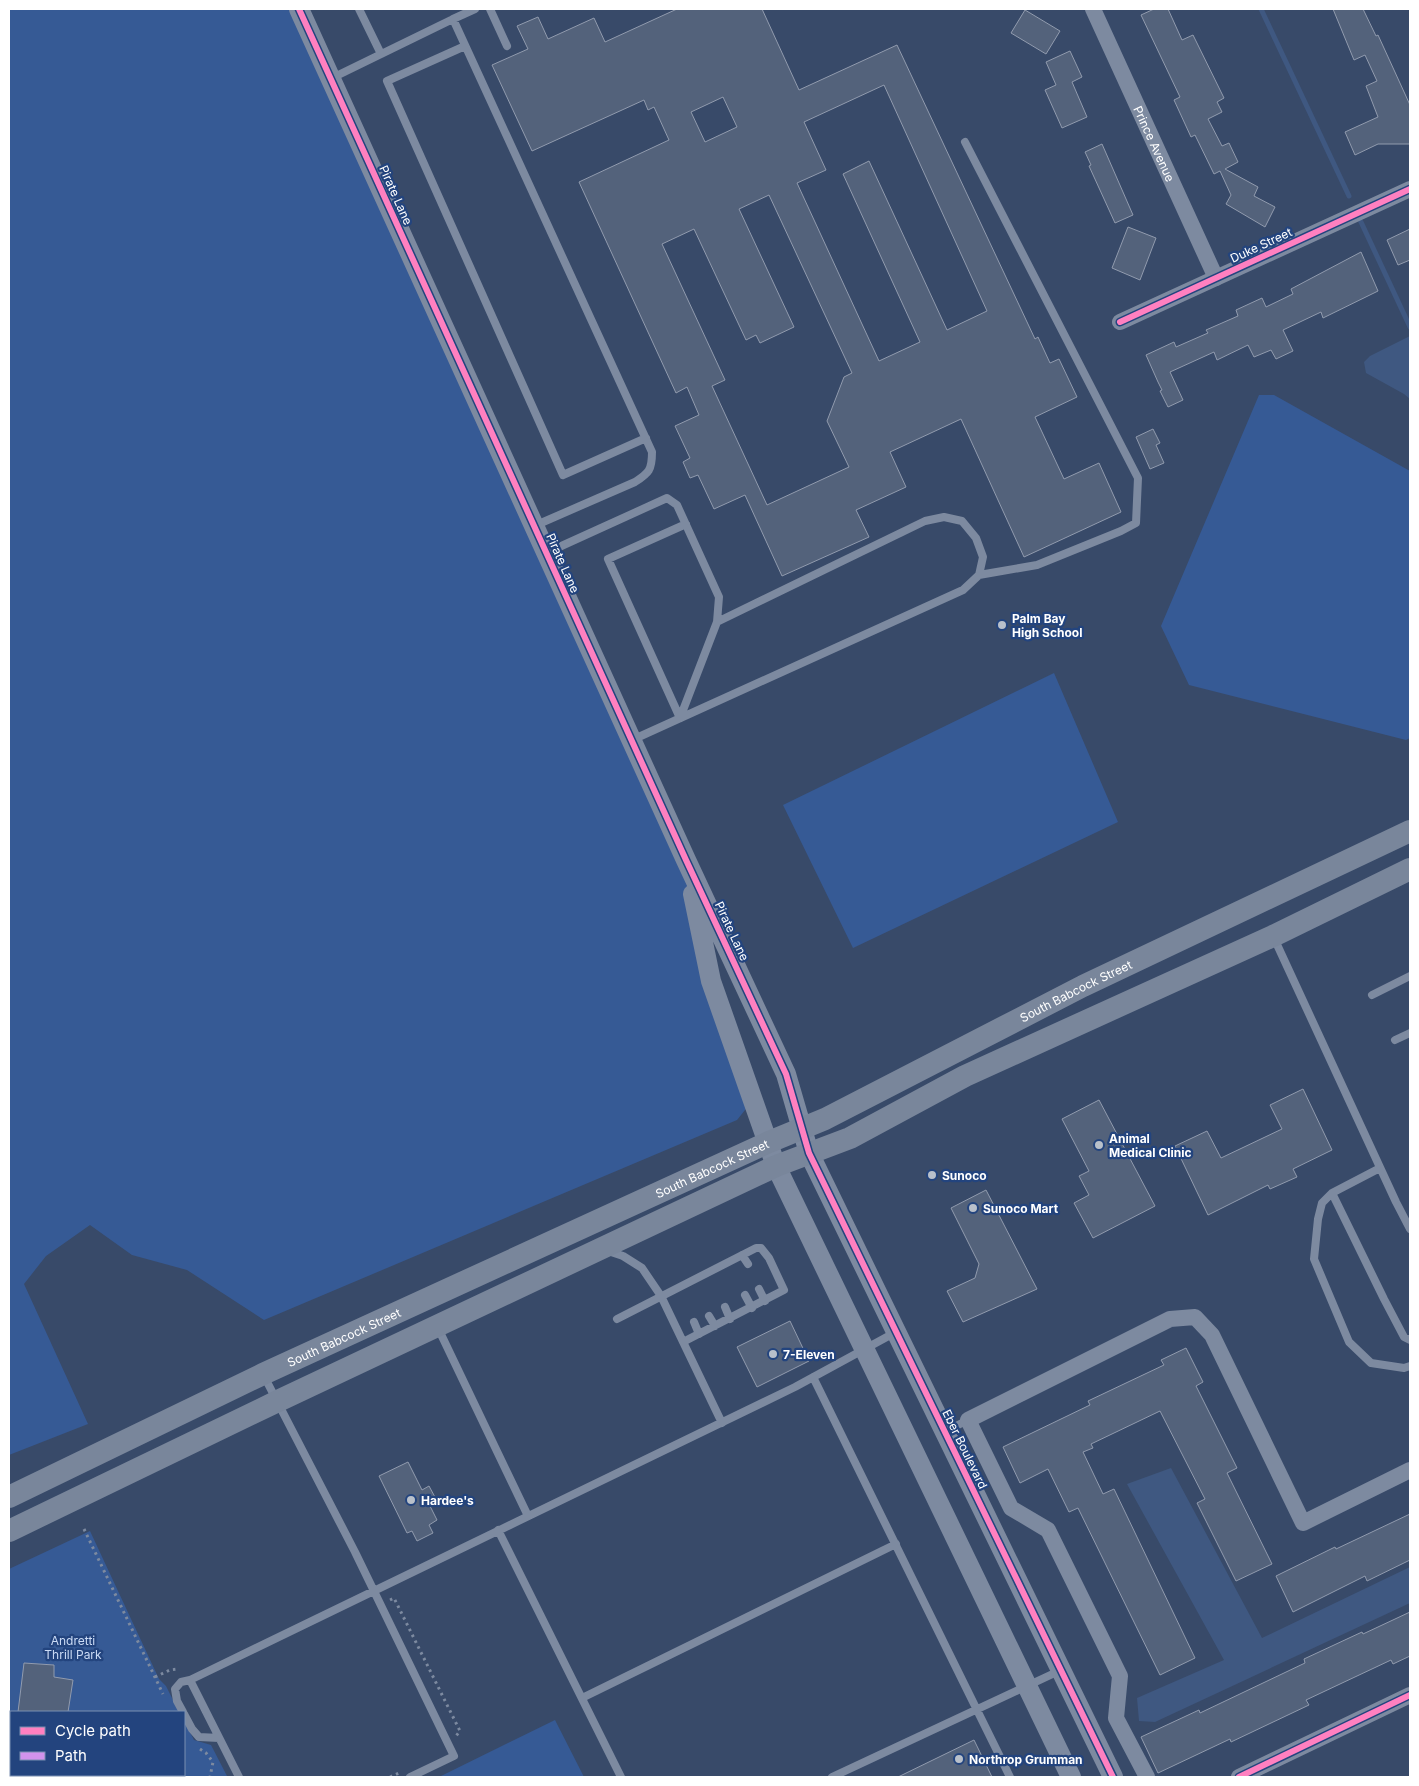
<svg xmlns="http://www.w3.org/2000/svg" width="1419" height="1786" font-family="Inter,sans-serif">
  <rect width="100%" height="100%" fill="#384a69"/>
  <path fill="#365a95" d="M 9,9 L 299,9 L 686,860 L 753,1100 L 737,1120 L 264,1320 L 187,1270 L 132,1255 L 90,1225 L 46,1256 L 24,1284 L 88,1424 L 9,1455 Z
    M 1259,395 L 1274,395 L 1410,471 L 1410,738 L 1406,740 L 1189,685 L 1161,626 Z
    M 1054,673 L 1118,822 L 853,948 L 783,805 Z
    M 90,1531 L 159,1679 L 166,1686 L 179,1712 L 11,1712 L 11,1775 L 184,1775 L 184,1721 L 194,1740 L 211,1745 L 227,1776 L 226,1777 L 9,1777 L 9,1569 Z
    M 555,1720 L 584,1777 L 439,1777 Z"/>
  <path fill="#3f5881" d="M 1410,336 L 1410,399 L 1404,394 L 1366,373 L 1364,362 L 1370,356 Z
    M 1171,1468 L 1262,1638 L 1410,1567 L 1410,1603 L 1155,1722 L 1139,1721 L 1137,1698 L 1224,1660 L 1127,1484 Z"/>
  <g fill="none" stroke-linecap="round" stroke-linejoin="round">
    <path stroke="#3f5881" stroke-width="5" d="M 1261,9 L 1349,196
      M 1361,222 L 1410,327"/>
  </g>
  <path fill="#53627b" stroke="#919bae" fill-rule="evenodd" d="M 677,9 L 762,9 L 799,90 L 897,45 L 1035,339 L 1038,337 L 1050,363 L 1059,359 L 1077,397 L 1035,417 L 1064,479 L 1099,463 L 1121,512 L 1024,557 L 961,419 L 890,452 L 906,487 L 856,510 L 869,537 L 782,576 L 745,495 L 714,509 L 698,475 L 690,478 L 683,462 L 690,458 L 675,426 L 699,415 L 687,387 L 676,393 L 579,182 L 669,140 L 654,107 L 648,110 L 644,100 L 532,151 L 492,65 L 528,49 L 517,26 L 538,17 L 548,39 L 594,18 L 605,42 ZM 884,85 L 987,311 L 947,330 L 869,161 L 843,174 L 920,342 L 879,361 L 797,183 L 826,170 L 804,122 ZM 723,97 L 737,127 L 705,142 L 691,112 ZM 769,195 L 852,373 L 844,377 L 827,421 L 849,467 L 767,505 L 712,386 L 725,380 L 662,244 L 694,229 L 746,340 L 756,335 L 760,343 L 794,327 L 739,209 Z
    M 1154,9 L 1168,9 L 1182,40 L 1193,35 L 1224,98 L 1217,102 L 1222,112 L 1208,119 L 1222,146 L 1229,143 L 1238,162 L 1225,169 L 1258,187 L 1254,196 L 1275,207 L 1265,227 L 1226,204 L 1231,195 L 1220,171 L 1214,174 L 1195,135 L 1191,137 L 1174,100 L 1180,97 L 1141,15 Z
    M 1333,9 L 1363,9 L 1376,36 L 1378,35 L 1410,105 L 1410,144 L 1378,144 L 1355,155 L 1345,132 L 1378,117 L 1366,86 L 1377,81 L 1365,55 L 1354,60 Z
    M 1025,10 L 1060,31 L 1046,54 L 1011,33 Z
    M 1070,51 L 1082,77 L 1072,82 L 1087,117 L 1062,128 L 1045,90 L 1056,85 L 1046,62 Z
    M 1102,144 L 1133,215 L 1115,223 L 1089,166 L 1091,165 L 1085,152 Z
    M 1128,227 L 1156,238 L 1140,280 L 1112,268 Z
    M 1410,229 L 1410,260 L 1398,265 L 1387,240 Z
    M 1361,252 L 1378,291 L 1323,318 L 1321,312 L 1283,330 L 1293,351 L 1276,359 L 1271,350 L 1254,357 L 1248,345 L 1217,360 L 1214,352 L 1170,372 L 1183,400 L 1168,407 L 1160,391 L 1162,390 L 1158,382 L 1146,355 L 1174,342 L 1176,347 L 1208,333 L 1206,330 L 1238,316 L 1236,310 L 1262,298 L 1266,307 L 1293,294 L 1291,289 Z
    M 1153,429 L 1160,443 L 1156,445 L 1164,463 L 1150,469 L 1136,437 Z
    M 1303,1089 L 1332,1150 L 1293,1169 L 1297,1177 L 1270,1189 L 1268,1185 L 1208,1215 L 1175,1146 L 1207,1131 L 1221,1158 L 1282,1129 L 1270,1105 Z
    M 1099,1100 L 1155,1206 L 1093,1238 L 1074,1203 L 1089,1195 L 1079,1176 L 1089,1171 L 1062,1119 Z
    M 986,1190 L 1037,1289 L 963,1322 L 947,1291 L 975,1278 L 979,1264 L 951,1208 Z
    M 790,1321 L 809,1361 L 757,1387 L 737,1347 Z
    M 1186,1348 L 1203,1382 L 1196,1386 L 1237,1468 L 1227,1473 L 1272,1564 L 1236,1581 L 1197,1503 L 1205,1499 L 1160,1411 L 1091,1444 L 1093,1448 L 1083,1452 L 1103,1494 L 1114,1489 L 1195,1658 L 1160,1675 L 1078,1508 L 1069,1512 L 1048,1469 L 1020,1483 L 1003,1447 L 1090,1405 L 1088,1401 L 1164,1365 L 1161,1360 Z
    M 408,1462 L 422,1490 L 429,1486 L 436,1499 L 428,1502 L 437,1520 L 429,1525 L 433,1533 L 417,1541 L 412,1531 L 407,1533 L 379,1476 Z
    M 1410,1514 L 1410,1560 L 1367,1581 L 1365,1576 L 1293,1612 L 1276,1576 L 1335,1547 L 1336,1549 Z
    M 1410,1612 L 1410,1656 L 1393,1664 L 1391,1660 L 1306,1700 L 1309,1705 L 1231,1742 L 1230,1739 L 1158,1773 L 1141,1737 L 1199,1710 L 1200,1713 L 1305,1663 L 1304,1659 L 1362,1632 L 1363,1634 Z
    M 24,1663 L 54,1665 L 54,1677 L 73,1680 L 68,1712 L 18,1712 Z
    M 974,1740 L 992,1777 L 898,1777 Z"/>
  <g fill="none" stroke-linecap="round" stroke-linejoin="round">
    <path stroke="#7d8aa0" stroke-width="3" stroke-dasharray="2.5 4" stroke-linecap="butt" d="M 84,1529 L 163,1694
      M 390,1600 L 394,1598 L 460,1731 L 456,1736
      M 155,1677 L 170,1670 L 178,1669
      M 200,1749 L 206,1753 L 213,1762 L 210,1777
      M 41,1777 L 42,1775
      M 390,1777 L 399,1773"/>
    <path stroke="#7d8aa0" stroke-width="8" d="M 359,9 L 381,54
      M 490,9 L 507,46
      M 453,19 L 475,9
      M 465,46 L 387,81 L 563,475 L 646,438
      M 330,79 L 453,19 L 652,452 C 652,470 649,473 635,482 L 534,526
      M 965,142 L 1138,478 L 1136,523 L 1121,531 L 1037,565 L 979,575
      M 546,553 L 667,498 L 677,505 L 719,597 L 717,622 L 680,718
      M 680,718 L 608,559 L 686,524
      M 632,740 L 963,590 L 979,575 L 983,557 L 976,538 L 962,521 L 944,517 L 925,521 L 717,622
      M 1274,938 L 1396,1202 L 1410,1229
      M 1372,995 L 1410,976
      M 1395,1040 L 1410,1033
      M 1380,1168 L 1332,1193 L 1322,1203 L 1318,1219 L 1314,1259 L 1349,1342 L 1371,1363 L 1404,1368 L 1410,1366
      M 1332,1193 L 1384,1299 L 1404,1337 L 1410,1340
      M 608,1251 L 623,1256 L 642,1268 L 661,1296 L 722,1423
      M 742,1255 L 748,1264
      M 759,1289 L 765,1301
      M 745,1295 L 752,1308
      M 725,1307 L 730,1319
      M 709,1316 L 715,1326
      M 617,1319 L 756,1248 L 761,1248 L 769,1258 L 784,1290 L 683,1342
      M 694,1322 L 699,1334
      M 438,1328 L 528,1516
      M 264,1376 L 355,1552 L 454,1756 L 410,1777
      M 813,1377 L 1010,1777
      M 946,1431 L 968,1420
      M 498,1530 L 621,1777
      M 190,1680 L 239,1777
      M 582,1698 L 896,1544
      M 183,1712 L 177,1701 L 175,1689 L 181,1682 L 190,1680 L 795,1387 L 896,1332
      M 184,1714 L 192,1729 L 199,1737 L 219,1738
      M 832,1777 L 1059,1671"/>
    <path stroke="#7d8aa0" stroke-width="11" d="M 73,1775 L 75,1777
      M 102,1777 L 108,1775"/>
    <g stroke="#7d8aa0" stroke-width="16">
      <path id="s1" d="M 1093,9 L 1216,278"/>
      <path d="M 1120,322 L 1410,189"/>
      <path d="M 1147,1777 L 1116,1718 L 1120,1676 L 1048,1530 L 1011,1508 L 968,1420 L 1170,1319 L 1195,1317 L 1212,1335 L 1303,1523 L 1410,1470"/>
      <path d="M 1239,1777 L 1410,1695"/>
    </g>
    <path stroke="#7d8aa0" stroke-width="20" d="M 299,9 L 686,860 L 786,1074 L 809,1153 L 1113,1777
      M 693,894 L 711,981 L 776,1166 L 1071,1777"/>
    <g stroke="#79869b" stroke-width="22">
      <path id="s2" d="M 9,1497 L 263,1374 L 769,1142 L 825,1119 L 1083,986 L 1410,831"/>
      <path d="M 9,1531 L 278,1401 L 776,1166 L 850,1138 L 965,1076 L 1273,936 L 1410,869"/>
    </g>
    <path stroke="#d193ec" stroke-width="5" stroke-dasharray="10 5" stroke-linecap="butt" d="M 73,1775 L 75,1777
      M 102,1777 L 108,1775"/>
    <g stroke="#23447e" stroke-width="9">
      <path id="cycleway" d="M 299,9 L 686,860 L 786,1074 L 809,1153 L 1113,1777
        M 1120,322 L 1410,189
        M 1239,1777 L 1410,1695"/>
    </g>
    <use href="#cycleway" stroke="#ff80c0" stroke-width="6"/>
  </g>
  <g fill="#b9c0ca" stroke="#23447e" stroke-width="2">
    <circle cx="1002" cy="625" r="5"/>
    <circle cx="1099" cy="1145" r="5"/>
    <circle cx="932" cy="1175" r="5"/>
    <circle cx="973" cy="1208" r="5"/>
    <circle cx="773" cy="1354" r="5"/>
    <circle cx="411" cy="1500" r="5"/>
    <circle cx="959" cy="1759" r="5"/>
  </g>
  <g text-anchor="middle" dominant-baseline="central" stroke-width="4.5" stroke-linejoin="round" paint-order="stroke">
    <g font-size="12" fill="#fff" stroke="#23447e">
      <text stroke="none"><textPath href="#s1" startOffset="148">Prince Avenue</textPath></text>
      <text transform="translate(396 195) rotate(66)">Pirate Lane</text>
      <text transform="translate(1261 245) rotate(-25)">Duke Street</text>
      <text transform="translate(563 563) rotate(66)">Pirate Lane</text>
      <text transform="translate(732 931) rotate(65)">Pirate Lane</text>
      <text stroke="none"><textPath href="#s2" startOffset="1181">South Babcock Street</textPath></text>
      <text stroke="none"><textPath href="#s2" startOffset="776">South Babcock Street</textPath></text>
      <text stroke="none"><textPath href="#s2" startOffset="371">South Babcock Street</textPath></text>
      <text transform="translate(965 1449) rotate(64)">Eber Boulevard</text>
    </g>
    <g font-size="12" font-weight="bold" fill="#fff" stroke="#23447e" text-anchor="start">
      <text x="1012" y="618">Palm Bay<tspan x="1012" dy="14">High School</tspan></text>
      <text x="1109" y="1138">Animal<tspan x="1109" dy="14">Medical Clinic</tspan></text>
      <text x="942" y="1175">Sunoco</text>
      <text x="983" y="1208">Sunoco Mart</text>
      <text x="783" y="1354">7-Eleven</text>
      <text x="421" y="1500">Hardee's</text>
      <text x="969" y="1759">Northrop Grumman</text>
    </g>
    <g font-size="12" fill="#cbdbf5" stroke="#23447e">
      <text x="73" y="1640">Andretti<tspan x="73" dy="14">Thrill Park</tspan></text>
    </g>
  </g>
  <rect width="1419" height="1786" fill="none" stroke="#ffffff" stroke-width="20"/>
  <rect x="10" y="1711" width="175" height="65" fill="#23447e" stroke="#7b8fb2"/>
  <rect x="20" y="1727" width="25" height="8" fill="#ff80c0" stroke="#7b8fb2"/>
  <text x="55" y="1736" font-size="15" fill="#ffffff">Cycle path</text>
  <rect x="20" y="1752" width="25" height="8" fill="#d193ec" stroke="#7b8fb2"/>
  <text x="55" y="1761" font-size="15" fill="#ffffff">Path</text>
</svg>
